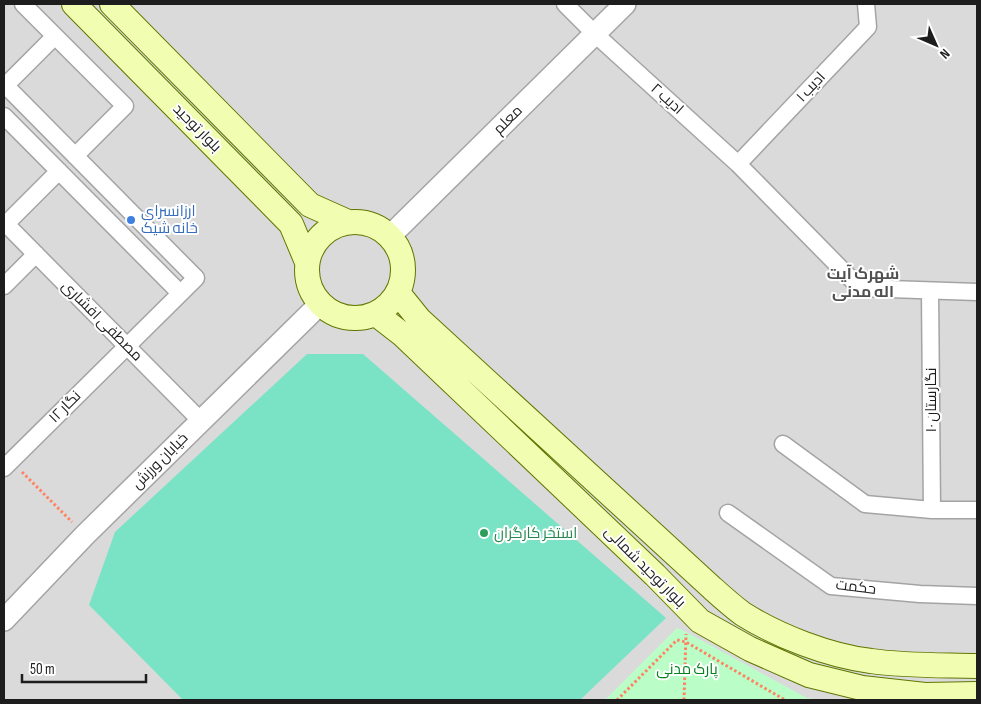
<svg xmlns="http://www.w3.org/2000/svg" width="981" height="704" font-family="'Sofia Sans Condensed',Cairo,sans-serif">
  <rect width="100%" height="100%" fill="#efece2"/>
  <path fill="#dbdada" d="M 4,4 L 977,4 L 977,700 L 4,700 Z"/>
  <path fill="#bbfdc7" d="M 677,628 L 686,632 L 807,698 L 820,700 L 605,700 Z"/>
  <path fill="#7ae3c6" d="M 307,354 L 363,354 L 666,618 L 580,700 L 183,700 L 89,605 L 115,532 Z"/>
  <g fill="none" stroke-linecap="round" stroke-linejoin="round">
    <g stroke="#a4a4a4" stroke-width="19">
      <path id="minor" d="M 23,4 L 125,106 L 75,156
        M 565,4 L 595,34 L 738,164 L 860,288 L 977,292
        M 4,84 L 196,278 L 4,468
        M 4,87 L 55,36
        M 4,116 L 180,293
        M 738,164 L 868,27 L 866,4
        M 4,222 L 201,421
        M 6,224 L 59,171
        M 4,286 L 36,254
        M 930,291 L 932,510
        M 783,444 L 865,504 L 932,510 L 977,510
        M 728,513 L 831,586 L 920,594 L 977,596"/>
    </g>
    <g stroke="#a4a4a4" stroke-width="24">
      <path id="tertiary" d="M 390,236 L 625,4
        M 4,620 L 85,535 L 320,304"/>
    </g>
    <g stroke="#5e7700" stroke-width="26">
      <path id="secondary" d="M 74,4 L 291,224 L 307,262
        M 112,4 L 310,205 L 348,222
        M307 270a48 48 0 1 1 96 0a48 48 0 1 1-96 0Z
        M 398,293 L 419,319 L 711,587 C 721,596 732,606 743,614 C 778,636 829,656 871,661 C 906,666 942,665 977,666
        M 376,314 L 403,335 L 655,575 L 700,621 L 750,649 L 809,675 L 862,688 L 925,695 L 977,694"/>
    </g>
    <path stroke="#ff8362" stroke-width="3" stroke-dasharray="2.5 2.5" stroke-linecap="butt" d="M 22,472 L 72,522
      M 617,700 L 677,640 L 686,642 L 785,700
      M 684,700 L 686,634"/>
    <use href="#minor" stroke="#fff" stroke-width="16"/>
    <use href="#tertiary" stroke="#fff" stroke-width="21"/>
    <use href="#secondary" stroke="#f1fdb1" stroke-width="24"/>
  </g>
  <circle fill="#3f7fe0" stroke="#fff" stroke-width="2" cx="131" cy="220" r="5"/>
  <circle fill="#2e9e5b" stroke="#fff" stroke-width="2" cx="484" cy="533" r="5"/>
  <g text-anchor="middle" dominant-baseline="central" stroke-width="4" stroke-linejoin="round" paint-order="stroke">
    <g font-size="15" fill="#1d1d1d" stroke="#fff">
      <text transform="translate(811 87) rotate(-47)">ادیب ۱</text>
      <text transform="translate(667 99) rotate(42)">ادیب ۲</text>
      <text transform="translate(508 120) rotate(-45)">معلم</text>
      <text transform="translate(197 128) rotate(45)">بلوار توحید</text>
      <text transform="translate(102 321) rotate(45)">مصطفی افشاری</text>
      <text transform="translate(931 400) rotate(-90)">نگارستان ۱۰</text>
      <text transform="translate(65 407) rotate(-45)">نگار ۱۲</text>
      <text transform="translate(160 461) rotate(-45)">خیابان ورزش</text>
      <text transform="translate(645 567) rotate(45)">بلوار توحید شمالی</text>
      <text transform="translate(856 587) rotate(7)">حکمت</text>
    </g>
    <g font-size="15" fill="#366cbe" stroke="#fff" text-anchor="start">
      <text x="141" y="211">ارزانسرای<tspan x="141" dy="17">خانه شیک</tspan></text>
    </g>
    <g font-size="15" fill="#27864d" stroke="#fff" text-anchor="start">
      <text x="494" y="533">استخر کارگران</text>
    </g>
    <g font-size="15" fill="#04811c" stroke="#fff">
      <text x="687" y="669">پارک مدنی</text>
    </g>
    <g font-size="16" font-weight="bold" fill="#505050" stroke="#fff">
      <text x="863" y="274">شهرک آیت<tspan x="863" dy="18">اله مدنی</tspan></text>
    </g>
  </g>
  <rect width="981" height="704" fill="none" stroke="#1d1d1d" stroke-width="10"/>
  <g transform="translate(936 45) rotate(135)" stroke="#ffffff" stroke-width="4" paint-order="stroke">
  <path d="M0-4L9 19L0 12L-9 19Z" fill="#1d1d1d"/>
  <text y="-8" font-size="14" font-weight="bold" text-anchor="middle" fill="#1d1d1d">N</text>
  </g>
  <path d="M22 674v8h124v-8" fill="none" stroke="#1d1d1d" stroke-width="2.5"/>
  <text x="30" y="674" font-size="15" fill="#1d1d1d" stroke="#ffffff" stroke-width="4" paint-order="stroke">50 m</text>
</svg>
